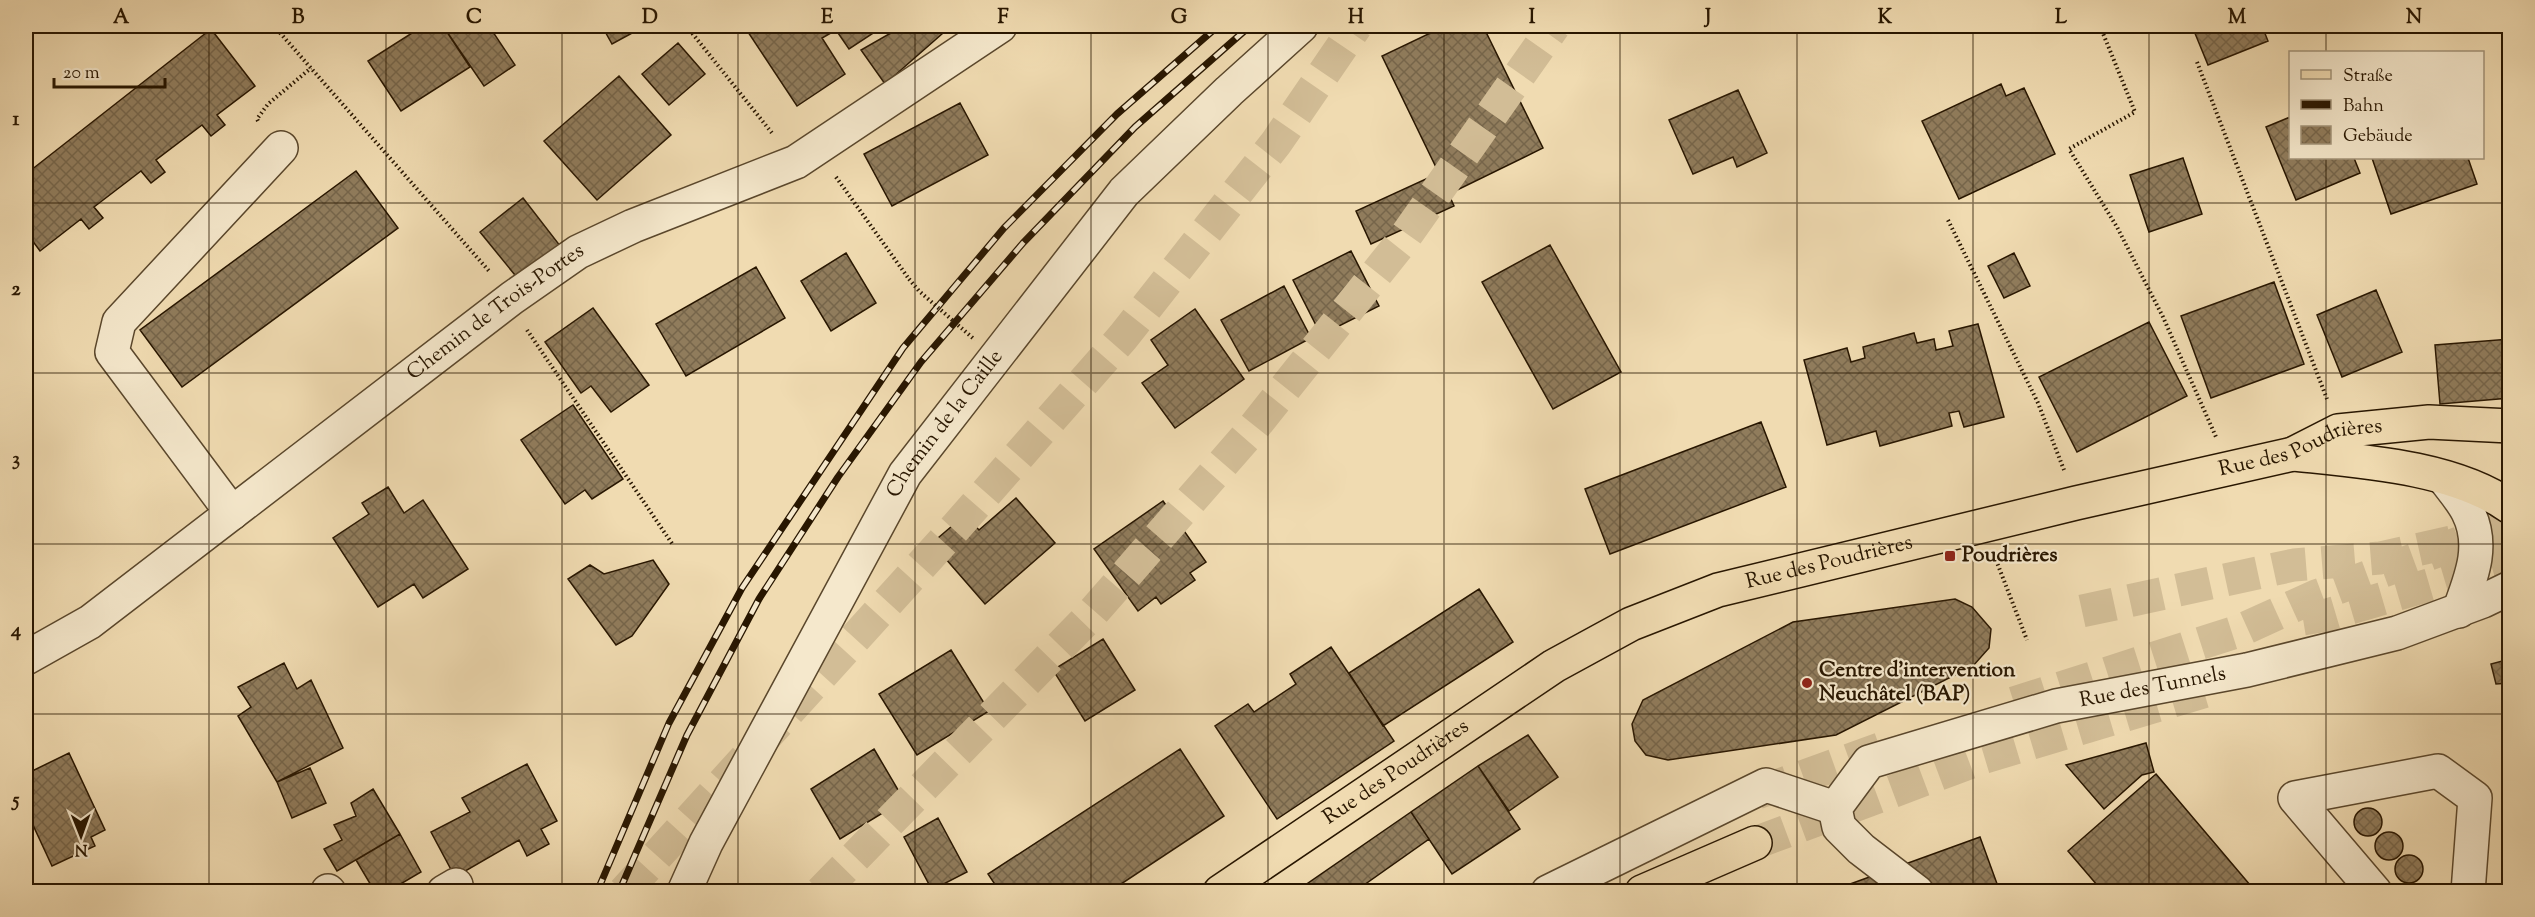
<svg xmlns="http://www.w3.org/2000/svg" width="2535" height="917" font-family="'Sorts Mill Goudy',serif">
  <defs>
    <pattern id="building-cross-hatch" width="8" height="8" patternUnits="userSpaceOnUse" patternTransform="scale(1.5)"><rect width="8" height="8" fill="#907c5c"/><path d="M0 0l8 8M0 8l8-8" fill="none" stroke="#76654a"/></pattern>
  </defs>
  <rect width="100%" height="100%" fill="#f0dbb1"/>
  <filter id="stains"><feTurbulence type="fractalNoise" baseFrequency=".00333" numOctaves="4"/><feColorMatrix values="0 0 0 0 .2 0 0 0 0 .09 0 0 0 0 .02 0 0 0 .5 -.17"/></filter>
  <radialGradient id="worn" r=".72"><stop offset=".6" stop-color="#630" stop-opacity="0"/><stop offset="1" stop-color="#630" stop-opacity=".3"/></radialGradient>
  <path fill="url(#building-cross-hatch)" stroke="#281600" stroke-width="1.5" d="M 423,26 L 443,26 L 470,67 L 401,111 L 368,61 Z
    M 443,26 L 489,26 L 515,65 L 484,86 Z
    M 602,26 L 645,26 L 612,44 Z
    M 744,26 L 884,26 L 849,49 L 836,30 L 822,38 L 845,74 L 797,106 Z
    M 903,26 L 951,26 L 885,84 L 861,50 Z
    M 1445,26 L 1483,26 L 1543,148 L 1449,194 L 1382,56 Z
    M 2192,26 L 2262,26 L 2268,41 L 2208,65 Z
    M 2504,26 L 2510,26 L 2510,95 L 2503,95 Z
    M 211,29 L 255,86 L 217,115 L 225,125 L 211,136 L 202,125 L 156,160 L 165,172 L 151,183 L 141,171 L 94,207 L 103,218 L 89,229 L 81,219 L 40,251 L 26,232 L 26,174 Z
    M 678,43 L 705,74 L 669,105 L 642,74 Z
    M 619,76 L 671,135 L 597,200 L 544,141 Z
    M 2001,84 L 2006,96 L 2024,88 L 2055,154 L 1959,199 L 1922,121 Z
    M 1738,90 L 1767,153 L 1737,167 L 1733,157 L 1693,174 L 1669,120 Z
    M 960,103 L 988,155 L 892,206 L 864,154 Z
    M 2290,117 L 2290,158 L 2354,158 L 2360,173 L 2296,200 L 2266,127 Z
    M 2183,158 L 2202,214 L 2149,232 L 2130,175 Z
    M 2372,158 L 2468,158 L 2477,184 L 2391,214 Z
    M 356,171 L 398,228 L 182,387 L 140,330 Z
    M 1439,173 L 1454,206 L 1371,244 L 1356,211 Z
    M 523,198 L 561,247 L 519,280 L 480,232 Z
    M 1550,245 L 1621,372 L 1553,409 L 1482,282 Z
    M 1351,251 L 1379,306 L 1321,335 L 1293,280 Z
    M 846,253 L 876,303 L 831,331 L 801,281 Z
    M 2014,253 L 2030,286 L 2004,298 L 1988,266 Z
    M 756,267 L 785,318 L 686,376 L 656,324 Z
    M 2274,282 L 2304,364 L 2211,398 L 2181,316 Z
    M 1284,286 L 1311,338 L 1249,371 L 1221,320 Z
    M 2376,290 L 2402,352 L 2342,377 L 2317,315 Z
    M 593,308 L 649,385 L 611,412 L 591,386 L 581,393 L 545,342 Z
    M 1195,309 L 1244,379 L 1175,428 L 1142,383 L 1168,365 L 1151,340 Z
    M 26,319 L 31,326 L 30,359 L 26,363 Z
    M 2149,322 L 2187,396 L 2077,452 L 2039,377 Z
    M 1978,324 L 2004,417 L 1964,427 L 1959,411 L 1949,413 L 1952,426 L 1880,446 L 1876,431 L 1827,445 L 1804,360 L 1847,348 L 1851,362 L 1865,358 L 1863,347 L 1914,333 L 1917,343 L 1934,339 L 1936,350 L 1953,346 L 1949,331 Z
    M 2510,339 L 2510,398 L 2440,404 L 2435,345 Z
    M 573,405 L 623,479 L 592,499 L 585,490 L 565,504 L 521,440 Z
    M 1761,422 L 1786,487 L 1610,554 L 1585,489 Z
    M 388,487 L 404,513 L 423,500 L 468,569 L 423,598 L 414,584 L 378,607 L 333,538 L 369,514 L 362,503 Z
    M 1016,498 L 1055,543 L 985,604 L 932,543 L 965,515 L 979,530 Z
    M 1163,501 L 1206,562 L 1190,573 L 1195,580 L 1161,604 L 1156,597 L 1138,611 L 1094,549 Z
    M 653,560 L 669,584 L 632,636 L 616,645 L 568,579 L 590,565 L 604,574 Z
    M 1479,589 L 1513,642 L 1383,726 L 1349,673 Z
    M 1955,599 L 1972,607 L 1991,629 L 1989,648 L 1973,666 L 1836,735 L 1668,760 L 1646,755 L 1635,741 L 1632,724 L 1643,700 L 1793,622 Z
    M 1103,639 L 1135,690 L 1085,721 L 1053,670 Z
    M 1331,647 L 1394,741 L 1277,819 L 1215,726 L 1248,704 L 1254,712 L 1296,684 L 1290,674 Z
    M 951,650 L 989,711 L 917,755 L 879,694 Z
    M 2510,659 L 2510,683 L 2496,684 L 2491,664 Z
    M 284,663 L 297,689 L 311,680 L 343,748 L 277,782 L 238,716 L 251,707 L 238,687 Z
    M 1528,735 L 1558,777 L 1509,811 L 1478,766 Z
    M 2146,743 L 2154,772 L 2142,775 L 2104,809 L 2066,765 Z
    M 874,749 L 904,800 L 840,839 L 811,789 Z
    M 1180,749 L 1224,816 L 1109,892 L 1000,892 L 988,874 Z
    M 69,753 L 105,830 L 91,837 L 95,846 L 52,866 L 26,810 L 26,774 Z
    M 527,764 L 557,821 L 541,829 L 549,844 L 527,856 L 519,840 L 455,877 L 431,832 L 470,812 L 462,798 Z
    M 1478,766 L 1520,829 L 1452,874 L 1411,812 Z
    M 310,768 L 326,803 L 292,818 L 277,782 Z
    M 2156,774 L 2256,892 L 2103,892 L 2068,851 Z
    M 373,789 L 400,834 L 337,871 L 324,849 L 342,840 L 334,825 L 356,816 L 351,803 Z
    M2354 822a14 14 0 1 1 28 0a14 14 0 1 1-28 0Z
    M 1411,812 L 1429,839 L 1354,892 L 1304,892 L 1301,888 Z
    M 938,818 L 967,872 L 932,890 L 904,837 Z
    M2375 846a14 14 0 1 1 28 0a14 14 0 1 1-28 0Z
    M 400,834 L 421,872 L 387,892 L 375,892 L 356,860 Z
    M 1980,837 L 2000,892 L 1828,892 Z
    M2395 869a14 14 0 1 1 28 0a14 14 0 1 1-28 0Z"/>
  <g fill="none" stroke-linecap="round" stroke-linejoin="round">
    <path stroke="#d2bd96" stroke-width="33" stroke-dasharray="33 16" stroke-linecap="butt" d="M 2082,611 L 2294,565 L 2380,558 L 2510,529"/>
    <path stroke="#d2bd96" stroke-width="33" stroke-dasharray="33 16" stroke-linecap="butt" d="M 2303,619 L 2327,615 L 2510,561
      M 2014,703 L 2239,631 L 2316,596 L 2475,537 L 2510,527
      M 1757,793 L 1891,745
      M 1755,843 L 1982,758 L 2216,688
      M 624,892 L 957,526 L 1123,337 L 1276,143 L 1356,26
      M 821,892 L 1089,617 L 1246,437 L 1400,244 L 1554,26"/>
    <g stroke="#5a472c" stroke-width="36">
      <g id="minor">
        <path d="M 2444,478 C 2452,489 2462,500 2468,512 C 2485,546 2471,578 2459,611"/>
        <path d="M 232,513 L 112,352 L 119,322 L 281,148"/>
        <path id="s1" d="M 26,658 L 90,622 L 512,298 L 578,252 L 633,226 L 796,162 L 1000,26"/>
        <path d="M 328,891 L 329,892"/>
        <path d="M 444,892 L 456,885"/>
        <path id="s2" d="M 684,892 L 706,843 L 905,474 L 1124,192 L 1229,91 L 1301,26"/>
        <path d="M 1548,892 L 1766,785 L 1835,808"/>
        <path id="s3" d="M 1917,892 L 1861,849 L 1839,827 L 1835,808 L 1869,762 L 2056,706 L 2247,670 L 2397,633 L 2483,601 L 2510,588"/>
        <path d="M 2375,892 L 2295,798 L 2438,771 L 2475,798 L 2468,892"/>
      </g>
    </g>
    <g stroke="#281600" stroke-width="36">
      <g id="major">
        <path d="M 2293,454 C 2360,461 2455,467 2510,507"/>
        <path id="s4" d="M 1220,892 L 1554,666 L 1631,624 L 1718,590 L 2076,503 L 2293,454 L 2338,431 L 2429,422 L 2510,426"/>
      </g>
    </g>
    <g stroke="#281600" stroke-width="36">
      <path id="highway" d="M 1642,892 L 1755,843"/>
    </g>
    <path stroke="#281600" stroke-width="4" stroke-dasharray="1.5 3" stroke-linecap="butt" d="M 274,26 L 489,271
      M 689,26 L 688,28 L 772,133
      M 2100,26 L 2135,112 L 2069,149 L 2117,227 L 2163,317 L 2216,437
      M 2197,62 L 2327,399
      M 258,121 L 257,119 L 268,104 L 311,68
      M 836,177 L 909,279
      M 1948,220 L 2038,403 L 2064,470
      M 527,330 L 673,545
      M 1996,560 L 2027,640"/>
    <use href="#minor" stroke="#f5e8cc" stroke-width="33"/>
    <use href="#major" stroke="#f0dbb1" stroke-width="33"/>
    <use href="#highway" stroke="#f0dbb1" stroke-width="33"/>
    <g stroke="#281600" stroke-width="7">
      <path id="rail" d="M 597,892 L 669,723 L 742,588 L 903,348 L 1004,228 L 1117,114 L 1218,26
        M 619,892 L 687,735 L 759,599 L 838,477 L 921,362 L 1023,243 L 1135,127 L 1250,26"/>
    </g>
    <use href="#rail" stroke="#f5e8cc" stroke-width="4.5" stroke-dasharray="14" stroke-linecap="butt"/>
    <path stroke="#281600" stroke-width="4" stroke-dasharray="1.5 3" stroke-linecap="butt" d="M 909,279 L 919,291 L 975,340"/>
  </g>
  <path fill="none" stroke="#281600" stroke-width="1.5" stroke-opacity="0.55" d="M 209,26 L 209,892M 386,26 L 386,892M 562,26 L 562,892M 738,26 L 738,892M 915,26 L 915,892M 1091,26 L 1091,892M 1268,26 L 1268,892M 1444,26 L 1444,892M 1620,26 L 1620,892M 1797,26 L 1797,892M 1973,26 L 1973,892M 2149,26 L 2149,892M 2326,26 L 2326,52M 2326,158 L 2326,892M 26,203 L 2510,203M 26,373 L 2510,373M 26,544 L 2510,544M 26,714 L 2510,714"/>
  <g fill="#8f2418" stroke="#f5e8cc" stroke-width="2">
    <rect x="1944" y="550" width="12" height="12" rx="3"/>
    <circle cx="1807" cy="683" r="6"/>
  </g>
  <g text-anchor="middle" dominant-baseline="central" stroke-width="4.5" stroke-linejoin="round" paint-order="stroke">
    <g font-size="21" fill="#281600" stroke="#f5e8cc">
      <text stroke="none"><textPath href="#s1" startOffset="584">Chemin de Trois-Portes</textPath></text>
      <text stroke="none"><textPath href="#s2" startOffset="537">Chemin de la Caille</textPath></text>
      <text stroke="none"><textPath href="#s4" startOffset="1185">Rue des Poudrières</textPath></text>
      <text stroke="none"><textPath href="#s4" startOffset="699">Rue des Poudrières</textPath></text>
      <text stroke="none"><textPath href="#s3" startOffset="472">Rue des Tunnels</textPath></text>
      <text stroke="none"><textPath href="#s4" startOffset="213">Rue des Poudrières</textPath></text>
    </g>
    <g font-size="21" font-weight="bold" fill="#281600" stroke="#f5e8cc" text-anchor="start">
      <text x="1962" y="556">Poudrières</text>
      <text x="1819" y="671">Centre d'intervention<tspan x="1819" dy="24">Neuchâtel (BAP)</tspan></text>
    </g>
  </g>
  <rect width="2535" height="917" fill="none" stroke="#f0dbb1" stroke-width="66"/>
  <rect x="2289" y="51" width="195" height="108" fill="#f5e8cc" stroke="#a3947a" stroke-width="1.5"/>
  <rect x="2301" y="70" width="30" height="9" fill="#f0dbb1" stroke="#a3947a" stroke-width="1.5"/>
  <text x="2343" y="81" font-size="18" fill="#281600">Straße</text>
  <rect x="2301" y="100" width="30" height="9" fill="#281600" stroke="#a3947a" stroke-width="1.5"/>
  <text x="2343" y="111" font-size="18" fill="#281600">Bahn</text>
  <rect x="2301" y="126" width="30" height="18" fill="url(#building-cross-hatch)" stroke="#a3947a" stroke-width="1.5"/>
  <text x="2343" y="141" font-size="18" fill="#281600">Gebäude</text>
  <g transform="translate(81 836) rotate(179)" stroke="#f5e8cc" stroke-width="4.5" paint-order="stroke">
  <path d="M0-4.5L10 22L0 15L-10 22Z" fill="#281600"/>
  <text y="-9" font-size="16" font-weight="bold" text-anchor="middle" fill="#281600">N</text>
  </g>
  <path d="M54 78v9h111v-9" fill="none" stroke="#281600" stroke-width="3"/>
  <text x="63" y="78" font-size="18" fill="#281600" stroke="#f5e8cc" stroke-width="4.5" paint-order="stroke">20 m</text>
  <rect x="33" y="33" width="2469" height="851" fill="none" stroke="#281600" stroke-width="2"/>
  <g font-size="20" text-anchor="middle" font-weight="bold" fill="#281600">
    <text x="121" y="23">A</text>
    <text x="298" y="23">B</text>
    <text x="474" y="23">C</text>
    <text x="650" y="23">D</text>
    <text x="827" y="23">E</text>
    <text x="1003" y="23">F</text>
    <text x="1179" y="23">G</text>
    <text x="1356" y="23">H</text>
    <text x="1532" y="23">I</text>
    <text x="1708" y="23">J</text>
    <text x="1885" y="23">K</text>
    <text x="2061" y="23">L</text>
    <text x="2237" y="23">M</text>
    <text x="2414" y="23">N</text>
    <text x="16" y="125">1</text>
    <text x="16" y="295">2</text>
    <text x="16" y="465">3</text>
    <text x="16" y="636">4</text>
    <text x="16" y="806">5</text>
  </g>
  <rect width="100%" height="100%" filter="url(#stains)"/>
  <rect width="100%" height="100%" fill="url(#worn)"/>
</svg>
